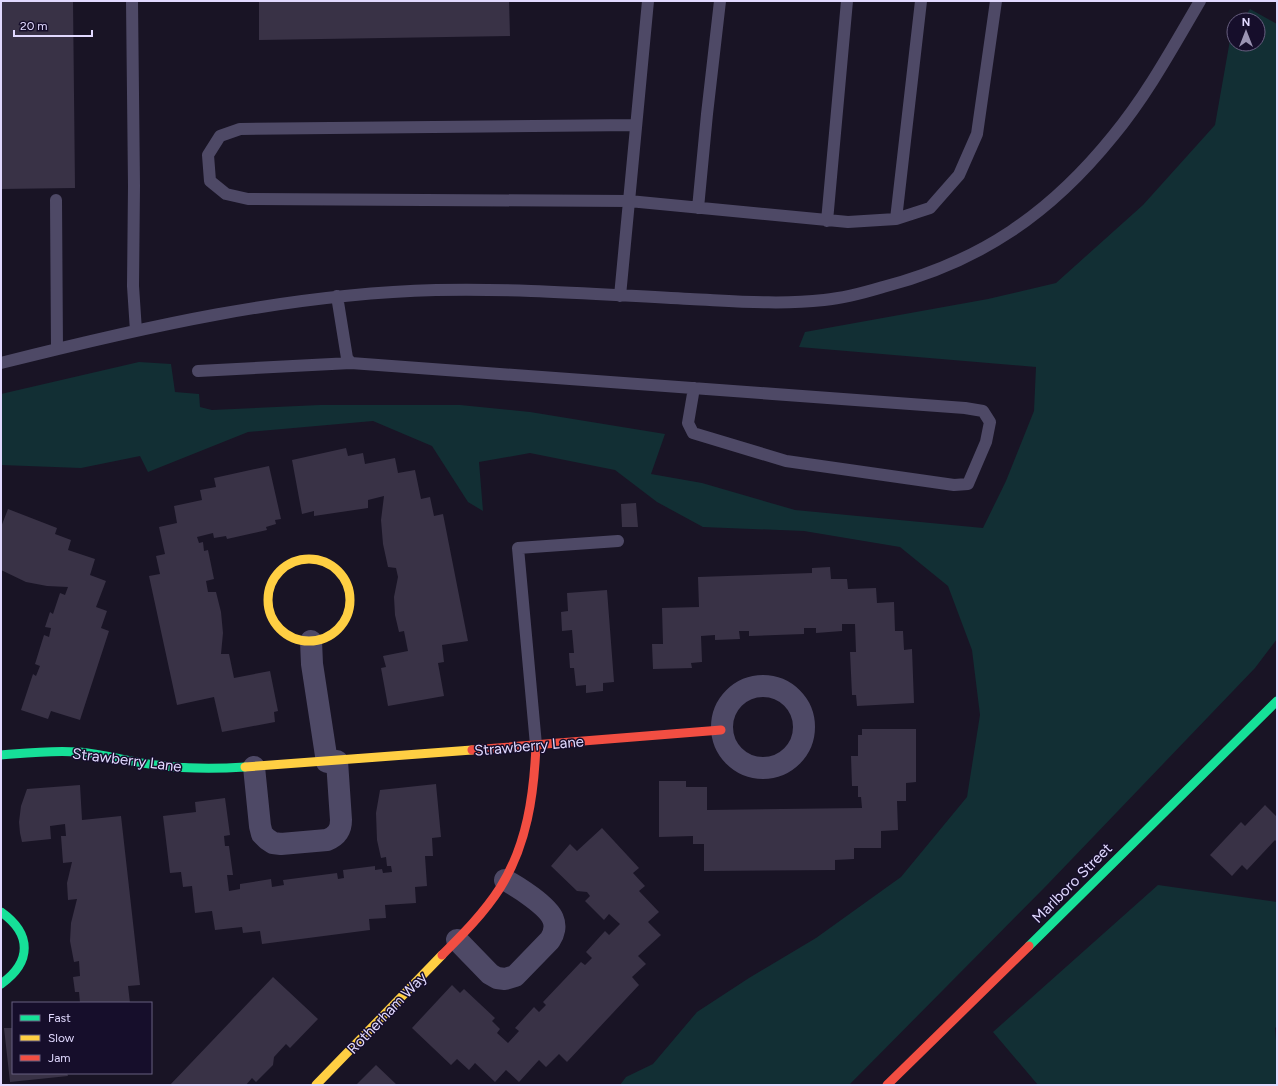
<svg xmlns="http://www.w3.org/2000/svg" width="1278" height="1086" font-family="Figtree,sans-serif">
  <rect width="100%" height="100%" fill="#191425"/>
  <path fill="#122f34" d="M 1250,9 L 1277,24 L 1277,639 L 1255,668 L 1047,885 L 849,1085 L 620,1085 L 626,1077 L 653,1064 L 697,1012 L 749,978 L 816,938 L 901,877 L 967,797 L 980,715 L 972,650 L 948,586 L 900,547 L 804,531 L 703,527 L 657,502 L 615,470 L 530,453 L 479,462 L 483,511 L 468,502 L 432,446 L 373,421 L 248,432 L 148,472 L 140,456 L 81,468 L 1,465 L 1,394 L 139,362 L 171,364 L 175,392 L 199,394 L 200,407 L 212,410 L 320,405 L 460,405 L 530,412 L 665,434 L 651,474 L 702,483 L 795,510 L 983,528 L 1006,481 L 1034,411 L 1036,367 L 799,347 L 805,332 L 988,299 L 1056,283 L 1143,205 L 1215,125 L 1230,40 L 1234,34 L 1234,44 L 1258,44 L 1258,20 L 1243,20 Z
    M 1158,885 L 1277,902 L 1277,1026 L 1275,1028 L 1277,1051 L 1277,1085 L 1038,1085 L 993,1032 Z"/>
  <path fill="#393246" d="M 1,1 L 73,1 L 75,188 L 1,189 Z
    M 259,1 L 509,1 L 510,36 L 259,40 Z
    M 346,448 L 348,456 L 363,453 L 365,464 L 395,458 L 398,473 L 415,470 L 421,499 L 430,497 L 434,516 L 443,514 L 468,641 L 442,645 L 444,662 L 438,663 L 444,696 L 388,706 L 381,668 L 386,667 L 383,656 L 408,651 L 404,631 L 399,632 L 395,615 L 394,597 L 398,577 L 396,568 L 388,567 L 383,544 L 381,520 L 384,496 L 368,500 L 368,508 L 314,516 L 314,511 L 302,514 L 292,460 Z
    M 269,466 L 281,519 L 275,520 L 276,524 L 266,527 L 267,530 L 227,539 L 226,536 L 214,538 L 213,533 L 197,537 L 199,543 L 203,542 L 204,551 L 208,550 L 214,579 L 206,581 L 208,592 L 216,592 L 221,612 L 223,633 L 221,654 L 229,654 L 234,678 L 270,671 L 278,711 L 274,712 L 275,722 L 222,732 L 214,697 L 177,705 L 149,576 L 160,574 L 156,556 L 165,554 L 159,527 L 177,523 L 174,506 L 202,500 L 200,490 L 216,487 L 214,478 Z
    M 636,503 L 638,527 L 622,527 L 621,504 Z
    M 8,509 L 57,528 L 55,534 L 71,540 L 68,550 L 95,559 L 90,575 L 106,581 L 96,607 L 107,611 L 101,628 L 109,631 L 80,720 L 51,711 L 48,719 L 21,710 L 33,674 L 36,676 L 40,666 L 35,664 L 44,635 L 49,637 L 51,628 L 45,627 L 50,612 L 53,614 L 60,593 L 65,595 L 68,587 L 47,586 L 26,582 L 1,570 L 1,527 Z
    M 830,567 L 831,579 L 847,579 L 848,589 L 876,588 L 877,603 L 894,602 L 895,631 L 903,631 L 904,650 L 912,649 L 914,703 L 857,706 L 856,695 L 852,695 L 850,652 L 856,652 L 855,624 L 842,624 L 842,631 L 816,633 L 816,628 L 804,628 L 804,634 L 749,636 L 749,631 L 739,631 L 740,639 L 715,640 L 715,635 L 701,636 L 702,662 L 691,663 L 692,668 L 653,669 L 652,644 L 663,644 L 662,608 L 699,607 L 698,577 L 812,573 L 812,568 Z
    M 607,590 L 614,682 L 603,683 L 603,691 L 586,693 L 586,685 L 576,686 L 574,668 L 570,668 L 569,653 L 574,653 L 572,630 L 562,631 L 561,612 L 568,611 L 567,593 Z
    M 862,729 L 916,729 L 916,782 L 906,783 L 906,801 L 897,801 L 898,830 L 881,831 L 881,848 L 854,848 L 854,859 L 835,860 L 835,870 L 704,871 L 704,844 L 693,844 L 693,836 L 659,837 L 659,781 L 686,781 L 686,787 L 707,787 L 707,810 L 862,808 L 861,797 L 858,797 L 858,786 L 852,786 L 851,756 L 858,756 L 858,735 L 862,735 Z
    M 436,784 L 441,837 L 432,838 L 433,856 L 425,856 L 427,886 L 415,887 L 416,903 L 385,905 L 386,918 L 369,919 L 370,930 L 262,944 L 260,931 L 243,933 L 242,927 L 215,930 L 212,911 L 195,913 L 192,886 L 183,887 L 181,872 L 170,873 L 163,816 L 196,812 L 195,802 L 225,798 L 230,835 L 224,836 L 225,846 L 229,846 L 233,875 L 227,875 L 229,891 L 240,889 L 240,884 L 271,879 L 272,887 L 284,885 L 283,880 L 337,873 L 338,879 L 344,878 L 343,870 L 375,866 L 375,870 L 382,869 L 383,873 L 392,872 L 391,866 L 387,866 L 386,857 L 381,858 L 377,840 L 376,813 L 380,790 Z
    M 80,785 L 82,820 L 121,816 L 140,985 L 128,986 L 130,1003 L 80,1003 L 79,992 L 75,992 L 73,977 L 80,976 L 79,961 L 74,962 L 70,941 L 71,923 L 77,899 L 68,900 L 67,883 L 72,862 L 63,863 L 61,836 L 66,836 L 65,824 L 50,826 L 51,839 L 22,842 L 20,833 L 19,822 L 21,806 L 27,789 Z
    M 1265,805 L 1277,817 L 1277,842 L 1275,840 L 1247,870 L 1242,865 L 1232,876 L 1210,855 L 1241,822 L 1245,826 Z
    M 602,828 L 639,868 L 633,873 L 645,886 L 639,891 L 659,912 L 648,922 L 661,935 L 638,956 L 646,964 L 632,977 L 639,985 L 567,1062 L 559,1054 L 546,1067 L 539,1060 L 519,1082 L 506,1070 L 495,1082 L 475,1063 L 469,1070 L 457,1059 L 451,1065 L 412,1028 L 452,985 L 460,993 L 464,989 L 495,1018 L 492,1021 L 500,1029 L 497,1033 L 508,1043 L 519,1031 L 515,1028 L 534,1007 L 539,1012 L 546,1005 L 543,1002 L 581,962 L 585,965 L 592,958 L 586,952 L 605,931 L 609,935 L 620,924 L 609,914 L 604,920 L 585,901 L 590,896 L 587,892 L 577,891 L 551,866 L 570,844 L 577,851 Z
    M 273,977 L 318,1019 L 290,1048 L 286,1044 L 274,1057 L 273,1065 L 256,1082 L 252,1078 L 246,1085 L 170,1085 Z
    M 4,1028 L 13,1028 L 13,1073 L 67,1073 L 68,1076 L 10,1082 Z
    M 376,1065 L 397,1085 L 356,1085 Z"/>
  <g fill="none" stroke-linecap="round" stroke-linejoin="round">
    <path stroke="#4e4966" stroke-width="12" d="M 132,1 L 134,186 L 133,286 L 136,331
      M 636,125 L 240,129 L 220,136 L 208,155 L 210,181 L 226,194 L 248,199 L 629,201 L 848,222 L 896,219 L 930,208 L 959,175 L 977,134 L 996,1
      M 56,200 L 57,349
      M 698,208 L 707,114 L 720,1
      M 896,219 L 921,1
      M 827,221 L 847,1
      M 337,296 L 347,358 L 351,363 L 965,408 L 983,411 L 990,422 L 986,442 L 968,484 L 954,485 L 786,461 L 693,433 L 688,423 L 694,388
      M 620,296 L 648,1
      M 1,363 C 144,327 288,294 436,290 C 521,288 605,295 690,299 C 734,301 779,305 824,300 C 844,298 863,293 883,287 C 980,262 1050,214 1113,136 C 1147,95 1173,47 1200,1
      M 198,371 L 351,363
      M 536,745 L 518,548 L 618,541"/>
    <path stroke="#4e4966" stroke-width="22" d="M 311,641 L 312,664 L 327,762
      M722 727a41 41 0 1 1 82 0a41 41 0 1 1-82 0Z
      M 254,767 L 260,826 L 262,834 L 267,839 L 273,843 L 281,844 L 327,840 C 337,836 341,830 341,820 L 337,761
      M 457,940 L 490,974 L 497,978 L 505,979 L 515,976 L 550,940 C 554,934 556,926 553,919 C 548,906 517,886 505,880"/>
    <path stroke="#16e098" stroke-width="9" d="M 1,755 C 26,753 52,750 78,752 C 104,754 130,762 156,765 C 186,769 216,769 245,767
      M 1,912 C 32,934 32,962 1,984
      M 1029,946 L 1277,701"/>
    <path stroke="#ffcf43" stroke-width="9" d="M268 600a41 41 0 1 1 82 0a41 41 0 1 1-82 0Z
      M 245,767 L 472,750
      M 316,1085 L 442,955"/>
    <path stroke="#f24e42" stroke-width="9" d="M 472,750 L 721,730
      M 442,955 C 463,934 484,913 500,888 C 527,845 534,795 536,745
      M 887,1085 L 1029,946"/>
  </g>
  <g text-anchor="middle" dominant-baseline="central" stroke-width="3" stroke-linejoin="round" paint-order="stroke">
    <g font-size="15" fill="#e1d9ff" stroke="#160e2b">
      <text transform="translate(529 746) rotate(-5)">Strawberry Lane</text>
      <text transform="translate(127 760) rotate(7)">Strawberry Lane</text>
      <text transform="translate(1072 883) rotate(-45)">Marlboro Street</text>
      <text transform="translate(387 1013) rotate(-46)">Rotherham Way</text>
    </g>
  </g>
  <rect width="1278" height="1086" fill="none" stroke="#e1d9ff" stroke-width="4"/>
  <rect x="12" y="1002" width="140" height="72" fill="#160e2b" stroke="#675f80"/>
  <rect x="20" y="1015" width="20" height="6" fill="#16e098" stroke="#675f80"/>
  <text x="48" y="1022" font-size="12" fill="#e1d9ff">Fast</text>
  <rect x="20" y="1035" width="20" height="6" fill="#ffcf43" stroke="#675f80"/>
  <text x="48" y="1042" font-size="12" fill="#e1d9ff">Slow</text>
  <rect x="20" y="1055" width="20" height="6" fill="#f24e42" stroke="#675f80"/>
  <text x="48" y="1062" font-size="12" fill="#e1d9ff">Jam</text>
  <g transform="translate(1246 32)"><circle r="19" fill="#160e2b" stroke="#675f80"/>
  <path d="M0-3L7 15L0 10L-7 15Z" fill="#9b94b3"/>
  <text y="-6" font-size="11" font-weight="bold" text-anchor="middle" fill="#e1d9ff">N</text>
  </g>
  <path d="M14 30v6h78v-6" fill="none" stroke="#e1d9ff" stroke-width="2"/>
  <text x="20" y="30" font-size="12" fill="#e1d9ff" stroke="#160e2b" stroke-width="3" paint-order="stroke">20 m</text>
</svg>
